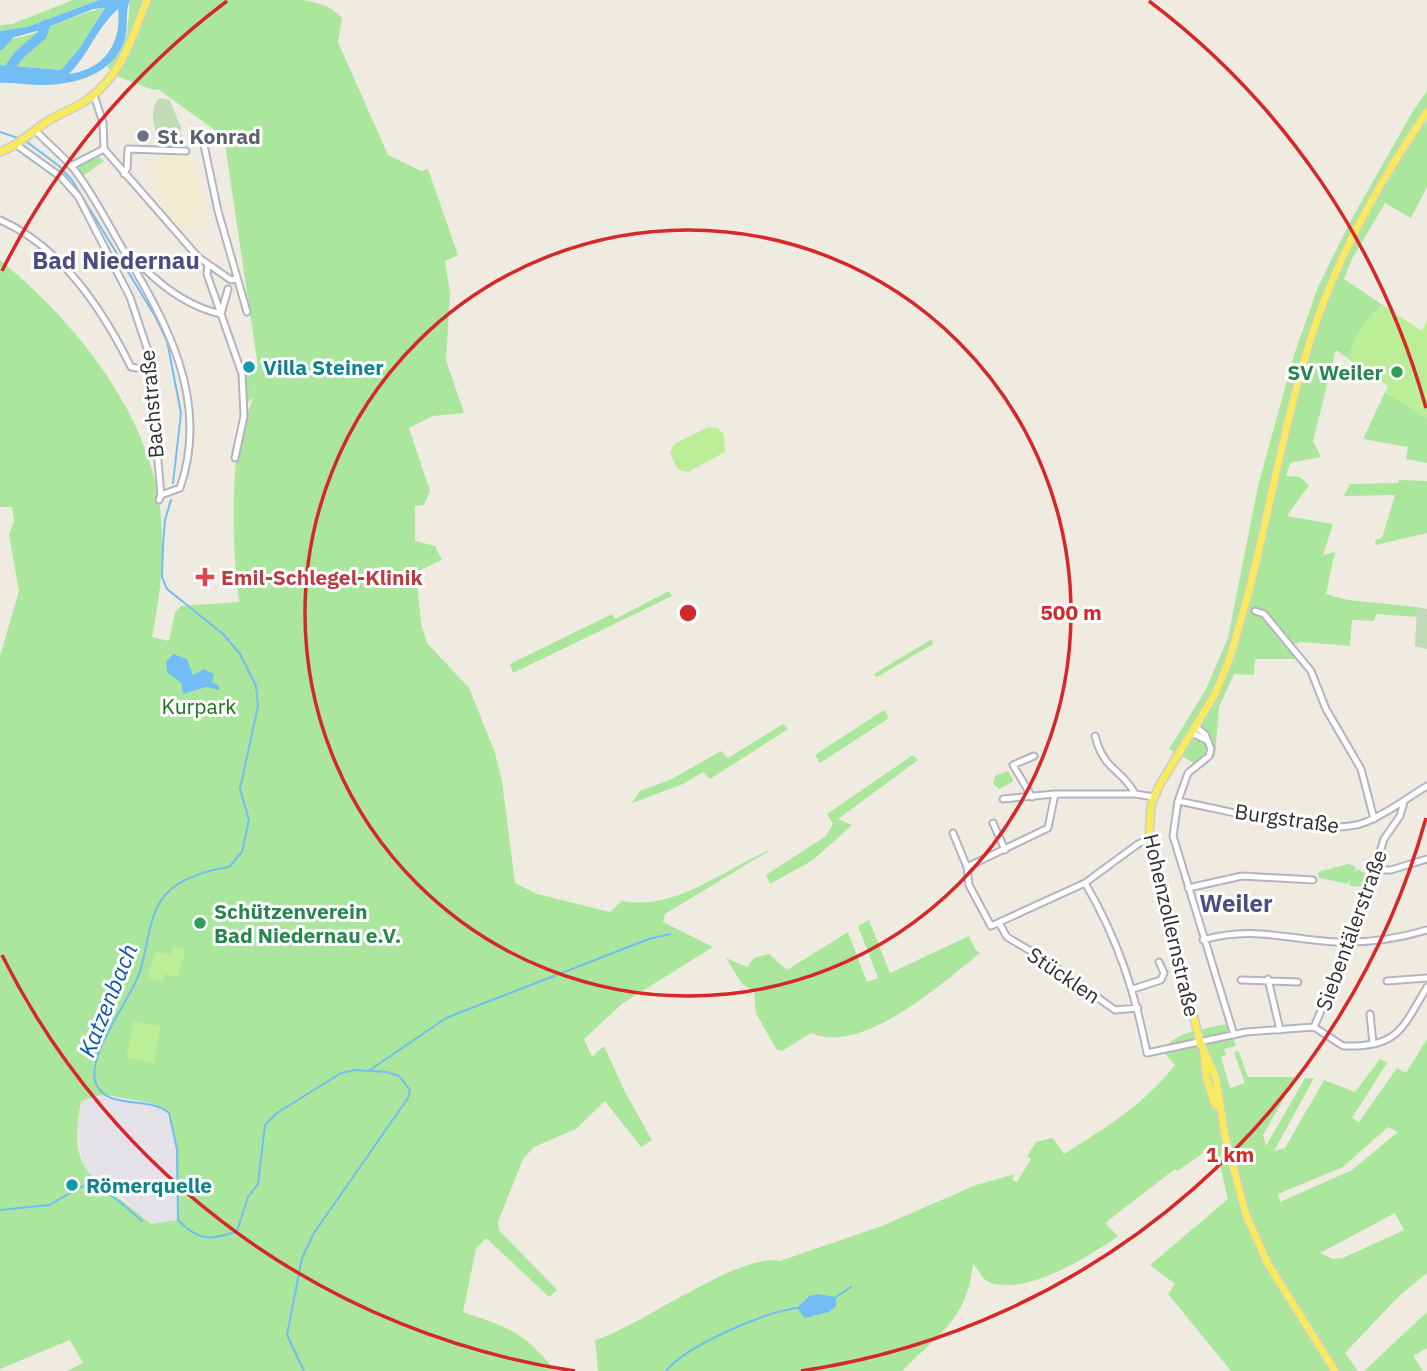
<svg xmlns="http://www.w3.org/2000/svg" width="1427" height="1371" font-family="'IBM Plex Sans',sans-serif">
  <rect width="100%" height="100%" fill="#efebe0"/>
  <path fill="#e4e1e8" d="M 107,1095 L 151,1103 L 169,1113 L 177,1149 L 178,1220 L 152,1224 L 124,1199 L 99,1185 L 83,1168 L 78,1131 L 81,1102 L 94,1096 Z"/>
  <path fill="#f1ebd0" d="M 169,152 L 191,153 L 207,215 L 202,225 L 192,229 L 186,224 L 178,228 L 168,218 L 150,159 L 164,157 Z"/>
  <path fill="#aae79c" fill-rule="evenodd" d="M 73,0 L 99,0 L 27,27 L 0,31 L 0,25 L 12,24 Z
    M 130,0 L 304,0 C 319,4 329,4 342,18 L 338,42 L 388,155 L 421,171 L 428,169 L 458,255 L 445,261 L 450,293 L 446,360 L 464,413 L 433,416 L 409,428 L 430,491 L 424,505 L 415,506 L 415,541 L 435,546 L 442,560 L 416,572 L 421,623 L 427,643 L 469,688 L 495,753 L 502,781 L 515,883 L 537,894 L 610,912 L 622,901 C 677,911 723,869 772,849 L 665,914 L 663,922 L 713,947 L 623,1003 L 584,1039 L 592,1057 L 604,1046 L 625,1092 L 652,1140 L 641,1147 L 605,1101 L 576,1129 L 534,1147 L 523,1159 L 498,1222 L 499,1230 L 557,1290 L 549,1297 L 486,1238 L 476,1249 L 463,1312 C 512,1329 522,1331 556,1371 L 67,1371 L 83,1363 L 70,1340 L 0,1369 L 0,656 L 19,591 L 9,535 L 14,521 L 12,507 L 0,507 L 0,260 C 69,317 135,395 156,484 C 167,533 162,589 152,637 L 169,641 L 175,612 L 181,606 L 239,602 C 233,554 231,494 238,446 C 241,425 253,406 256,384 L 253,397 L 247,404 L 245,374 L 258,367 L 224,137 L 158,89 L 154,90 L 116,76 L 107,67 L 122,48 L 127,34 ZM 107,1095 L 151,1103 L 169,1113 L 176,1150 L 178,1220 L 151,1224 C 102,1179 65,1182 81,1102 L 94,1096 Z
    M 105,8 L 79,49 L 61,70 L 0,65 L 0,39 C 28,43 75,12 105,8 Z
    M 1427,91 L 1427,187 L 1411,218 L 1385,203 L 1352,259 L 1344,279 L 1393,312 L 1388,386 L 1336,350 L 1313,441 L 1321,457 L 1290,463 L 1286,476 L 1300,477 L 1309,485 L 1287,516 L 1333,524 L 1323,555 L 1335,552 L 1326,594 L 1348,600 L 1417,607 L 1417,617 L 1376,614 L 1374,621 L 1352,620 L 1350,646 L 1302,642 L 1290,645 L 1302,659 L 1255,659 L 1254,675 L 1234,674 L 1219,707 L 1215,756 L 1202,768 L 1169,749 L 1205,691 L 1228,638 L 1258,486 L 1294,355 L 1318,287 L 1351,220 L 1413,111 Z
    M 97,155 L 104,161 L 83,176 L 76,166 Z
    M 1385,392 L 1427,418 L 1427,463 L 1406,459 L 1408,447 L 1363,439 Z
    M 1399,480 L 1427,481 L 1427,533 L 1376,545 L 1375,540 L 1382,538 L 1395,495 L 1344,496 L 1350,484 L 1398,483 Z
    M 669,591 L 672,596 L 513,673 L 510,664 L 612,614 L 615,619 Z
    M 932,639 L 933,644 L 877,677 L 874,674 Z
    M 884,710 L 889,718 L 820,763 L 815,755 Z
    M 783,724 L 788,729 L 710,779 L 703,772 L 683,784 L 632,803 L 640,791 L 670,780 L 721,751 L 728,758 Z
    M 913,755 L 918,760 L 838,819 L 852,825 L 813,860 L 770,884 L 766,875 L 826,836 L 833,824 L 827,814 Z
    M 1008,771 L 1014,781 L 999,789 L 993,784 L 995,776 Z
    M 1349,864 L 1355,866 L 1356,871 L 1358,869 L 1367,875 L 1364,887 L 1350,886 L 1350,879 L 1348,884 L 1319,878 L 1318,872 Z
    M 869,920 L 890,973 L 969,936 L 975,949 L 980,953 C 942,983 863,1056 811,1033 L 782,1051 L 776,1049 L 756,1013 L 754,991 L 742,984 L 726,958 L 747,967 L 754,958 L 769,954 L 787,970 L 848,932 L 867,982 L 878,978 L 858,926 Z
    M 1228,1023 L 1236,1046 L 1224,1049 L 1226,1055 L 1221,1057 L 1230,1088 L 1245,1083 L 1234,1053 L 1238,1050 L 1248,1077 L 1296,1077 L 1263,1135 L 1266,1146 L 1305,1078 L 1314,1078 L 1274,1151 L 1285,1148 L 1324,1080 L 1355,1092 L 1380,1059 L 1387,1063 L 1352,1118 L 1359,1122 L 1397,1068 L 1406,1073 L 1427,1039 L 1427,1273 L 1399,1296 L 1345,1353 L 1358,1371 L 1231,1371 L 1168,1294 L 1175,1284 L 1150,1265 L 1228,1199 L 1215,1145 L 1177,1171 L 1175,1169 L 1105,1223 L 1118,1236 C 1091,1256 1027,1295 991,1283 C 982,1280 978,1269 973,1263 C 968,1318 939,1334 902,1371 L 598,1371 L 595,1340 C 642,1326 739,1252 780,1261 L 882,1226 L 976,1185 L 1015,1174 L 1012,1180 L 1017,1182 L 1031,1159 L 1027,1156 L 1036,1142 L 1053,1138 L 1064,1154 C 1106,1128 1144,1104 1175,1065 L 1162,1050 C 1180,1029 1202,1031 1228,1023 ZM 1388,1127 L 1398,1132 L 1352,1170 L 1280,1202 L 1278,1194 L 1343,1167 ZM 1395,1213 L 1404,1230 L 1343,1258 L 1333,1259 L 1320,1253 ZM 821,1295 L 827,1296 L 821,1315 L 802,1304 L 809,1296 Z
    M 1427,1312 L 1427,1348 L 1413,1356 L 1423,1371 L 1364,1371 Z"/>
  <path fill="#c3dab7" d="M 159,98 L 170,100 L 181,128 L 182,149 L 158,147 C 158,130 146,113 159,98 Z
    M 1417,607 L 1427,609 L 1427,649 L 1415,646 Z"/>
  <path fill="#bcee98" d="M 1382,305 L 1422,331 L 1427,320 L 1427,418 L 1385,392 L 1388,386 L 1348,359 C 1355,335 1363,321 1382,305 Z
    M 709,427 L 718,428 L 724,435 L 725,452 L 688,472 L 678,470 L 670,453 L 674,444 Z
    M 173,946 L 186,950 L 177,978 L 165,974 L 162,982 L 147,977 L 156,951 L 170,956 Z
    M 133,1021 L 161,1026 L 154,1063 L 126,1058 Z"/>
  <path fill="#72bdf3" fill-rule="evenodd" d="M 99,0 L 130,0 C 124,15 130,32 122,47 C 106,78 70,85 38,85 C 25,85 13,82 0,83 L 0,65 L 61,70 L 79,49 L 105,8 L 93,9 L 44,29 L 4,40 L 0,39 L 0,31 L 27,27 ZM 118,9 C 122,44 104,69 69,74 C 88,56 97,27 118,9 Z
    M 173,654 L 187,659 L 193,675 L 204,669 L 214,674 L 212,682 L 219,686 L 219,690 L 206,687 L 183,694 L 181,683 L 167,672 L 166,662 Z
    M 818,1294 L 836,1297 L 836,1306 L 829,1312 L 805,1318 L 797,1308 L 809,1296 Z"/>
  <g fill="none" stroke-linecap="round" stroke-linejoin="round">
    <path stroke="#72bdf3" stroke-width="2" d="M 0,132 L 18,138
      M 27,142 L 59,166 L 72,180 L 155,316 L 167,341 L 181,413 L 173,483
      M 171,500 L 165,520 L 163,545 L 162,577 L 167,589 L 223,634 L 240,654 L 256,686 L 258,706 L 240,789 L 249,820 L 242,852 L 229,867 C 209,870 180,878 166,894 C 146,916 149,952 137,979 C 127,1003 83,1061 97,1086 C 110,1110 150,1096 169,1113 L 177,1149 L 178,1220 C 198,1241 211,1241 237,1231 L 248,1197 L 258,1184 L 265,1125 L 277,1113 L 341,1073 L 355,1070 L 387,1072 L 399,1076 L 410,1090 L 408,1098 L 314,1233 L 302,1258 L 287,1335 L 304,1371
      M 370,1070 L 446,1018 L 649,939 L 670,934
      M 0,1210 L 49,1205 L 90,1182 L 119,1201 L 142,1221
      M 836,1297 L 851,1287
      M 666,1371 C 686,1346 766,1311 797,1308"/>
    <path stroke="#72bdf3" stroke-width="10" d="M 0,45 L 8,36
      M 5,75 L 18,56 L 42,35 L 45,25"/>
    <g stroke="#b4b4c1" stroke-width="9">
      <path id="minor" d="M 94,95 L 103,123 L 104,149
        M 35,130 C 47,143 62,155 73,168 C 92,192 106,220 121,246 C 165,320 211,399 180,488 L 161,495 L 159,500
        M 204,145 L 218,211 L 247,312
        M 18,146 L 61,177 L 78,196 L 130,297 L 148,351 L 161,495
        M 104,149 L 198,257 L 231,280 L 236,279
        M 71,166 L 104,149
        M 124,174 L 127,168 L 128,149 L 186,151
        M 0,220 C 60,246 103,310 131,367 L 150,370
        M 208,264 L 207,274 L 242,374 L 244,416 L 235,458
        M 134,267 L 144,268 C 166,290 190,307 221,314
        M 221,314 L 228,289
        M 1255,611 L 1264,614 L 1311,671 L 1326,709 L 1361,769 L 1374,819
        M 1196,727 L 1205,734 L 1211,749 L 1209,756 L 1188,773 L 1178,801 L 1173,836 L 1234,1035
        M 1192,733 L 1208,741
        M 1095,736 C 1105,773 1121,767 1135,794
        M 1055,794 L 1048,828 L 967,867 L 969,885 L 991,926 L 1085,883 L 1138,844 L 1149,839
        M 1032,797 L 1013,765 L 1034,756
        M 1003,799 L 1055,794 L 1135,794 L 1154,797
        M 1178,801 C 1224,809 1325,839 1366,822 C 1388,813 1407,798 1427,786
        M 993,823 L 1005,850
        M 953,833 L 967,867
        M 1375,870 L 1391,870 L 1427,859
        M 1085,883 C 1117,937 1135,992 1147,1053 L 1246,1032 L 1314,1027 L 1351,941 L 1384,839 L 1400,816 L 1404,802
        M 1188,888 L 1242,876 L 1313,880
        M 999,923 L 1007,937 L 1044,959 L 1115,1010 L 1138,1008
        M 1203,940 C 1253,925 1288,940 1337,942 C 1368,943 1397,939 1427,930
        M 1268,979 L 1280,1030
        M 1241,980 L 1298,982
        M 1387,981 L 1427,978
        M 1133,989 L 1161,980 L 1164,973 L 1159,962
        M 1370,1014 L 1373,1043
        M 1314,1027 L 1343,1046 C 1398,1048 1402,1029 1427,987"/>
    </g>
    <g stroke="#cdcdcd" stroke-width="10">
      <path id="major" d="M 0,152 C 19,145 28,134 45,123 C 58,114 74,109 87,100 C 122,75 132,38 147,0
        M 1204,1055 L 1206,1077 L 1215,1105
        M 1335,1371 L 1268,1264 L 1246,1215 L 1225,1136 L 1216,1078 L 1200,1042 L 1149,839 L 1151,805 L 1159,786 L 1215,694 L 1228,663 C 1264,554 1278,438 1314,329 C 1339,253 1382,178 1427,112"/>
    </g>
    <use href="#minor" stroke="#fff" stroke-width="5"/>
    <use href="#major" stroke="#f6ea5f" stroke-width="7"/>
  </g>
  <g fill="none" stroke="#d62828" stroke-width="3.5">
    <circle cx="688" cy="613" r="383"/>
    <path d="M1426 818A766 766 0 0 1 801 1371M575 1371A766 766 0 0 1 2 955M2 271A766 766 0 0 1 227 1M1149 1A766 766 0 0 1 1426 408"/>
  </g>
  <circle fill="#6b7280" stroke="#fff" stroke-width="2.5" cx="143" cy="136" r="7"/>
  <g fill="#0f9aa8" stroke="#fff" stroke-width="2.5">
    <circle cx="249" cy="367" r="7"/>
    <circle cx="72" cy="1185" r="7"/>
  </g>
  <g fill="#2e9e5b" stroke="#fff" stroke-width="2.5">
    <circle cx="1397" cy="372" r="7"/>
    <circle cx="200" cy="923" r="7"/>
  </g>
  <path fill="#e0444e" stroke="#fff" stroke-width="2.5" d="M201.5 566.5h7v7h7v7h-7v7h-7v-7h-7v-7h7z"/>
  <g text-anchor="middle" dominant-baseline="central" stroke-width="6" stroke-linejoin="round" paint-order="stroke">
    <g font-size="21" font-weight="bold" fill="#5b616d" stroke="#fff" text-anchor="start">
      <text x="157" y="136">St. Konrad</text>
    </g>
    <g font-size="21" font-weight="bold" fill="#0d838f" stroke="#fff" text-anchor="start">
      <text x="263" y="367">Villa Steiner</text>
      <text x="86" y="1185">Römerquelle</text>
    </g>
    <g font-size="21" font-weight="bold" fill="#27864d" stroke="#fff" text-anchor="end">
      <text x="1383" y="372">SV Weiler</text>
      <text x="214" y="911" text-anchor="start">Schützenverein<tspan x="214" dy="24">Bad Niedernau e.V.</tspan></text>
    </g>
    <g font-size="21" fill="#2e2e2e" stroke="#fff">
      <text transform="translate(151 404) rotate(-95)">Bachstraße</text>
      <text transform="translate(1287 818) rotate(8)">Burgstraße</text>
      <text transform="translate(1172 925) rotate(77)">Hohenzollernstraße</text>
      <text transform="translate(1351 930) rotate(-70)">Siebentälerstraße</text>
      <text transform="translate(1064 975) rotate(34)">Stücklen</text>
    </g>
    <g font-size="21" font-weight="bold" fill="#be3a42" stroke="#fff" text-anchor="start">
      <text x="221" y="577">Emil-Schlegel-Klinik</text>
    </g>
    <g font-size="21" fill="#1d7019" stroke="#fff">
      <text x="199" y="706">Kurpark</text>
    </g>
    <g font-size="23" font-style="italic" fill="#0958a7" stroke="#fff">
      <text transform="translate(107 1000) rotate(-68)">Katzenbach</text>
    </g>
    <g font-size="24" font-weight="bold" fill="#4c4d81" stroke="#fff">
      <text x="116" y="260">Bad Niedernau</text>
      <text x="1236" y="903">Weiler</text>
    </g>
  </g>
  <circle cx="688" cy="613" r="10" fill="#d62828" stroke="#fff" stroke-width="3.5"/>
  <g font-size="21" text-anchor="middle" font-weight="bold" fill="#d62828" stroke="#fff" stroke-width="6" stroke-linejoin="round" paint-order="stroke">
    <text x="1071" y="620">500 m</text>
    <text x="1230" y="1162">1 km</text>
  </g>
</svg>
